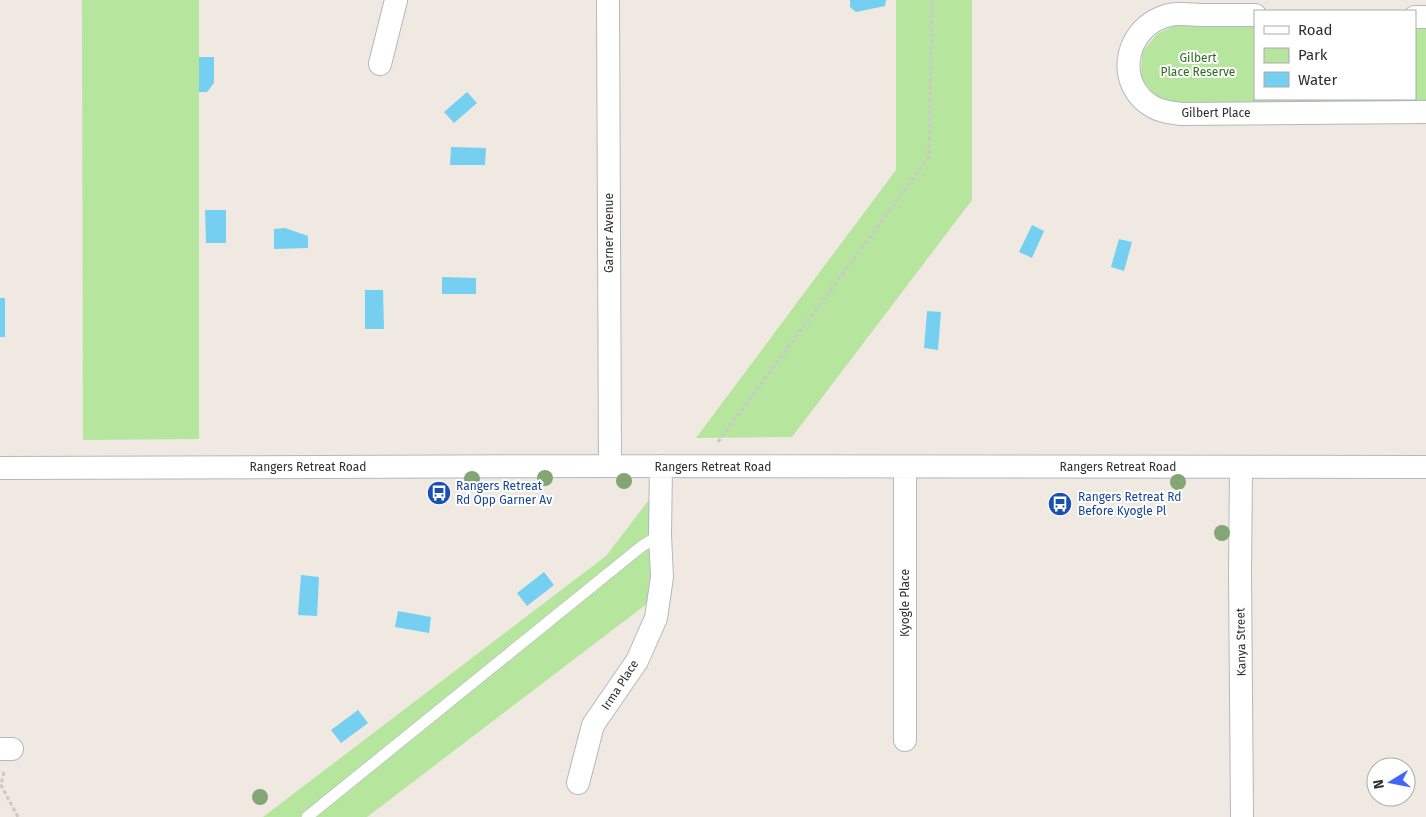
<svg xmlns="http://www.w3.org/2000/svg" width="1426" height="817" font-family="'Fira Sans',sans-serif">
  <rect width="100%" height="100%" fill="#efe9e1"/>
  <path fill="#b6e59e" d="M 82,0 L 199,0 L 199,439 L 83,440 Z
    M 896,0 L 972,0 L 972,200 L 792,437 L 696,438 L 896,170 Z
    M 1177,24 L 1255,25 L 1255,99 L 1415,99 L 1415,27 L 1426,27 L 1426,104 L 1184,105 L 1157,98 L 1141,78 L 1142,52 L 1157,34 Z
    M 658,488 L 654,596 L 648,603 L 367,817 L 263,817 L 606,556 Z"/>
  <path fill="#75cff0" d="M 850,0 L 886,0 L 885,6 L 856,12 L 850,7 Z
    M 199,57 L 214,57 L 214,83 L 207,92 L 199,92 Z
    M 467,92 L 477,103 L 454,123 L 444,112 Z
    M 451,147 L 486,148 L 485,165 L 450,165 Z
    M 205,210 L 226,210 L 226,243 L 206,243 Z
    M 1032,225 L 1044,231 L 1032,258 L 1019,252 Z
    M 285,228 L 308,236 L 308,248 L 274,249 L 274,229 Z
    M 1119,239 L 1132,242 L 1124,271 L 1111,267 Z
    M 442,277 L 476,278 L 476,294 L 442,294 Z
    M 365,290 L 383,290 L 384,329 L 365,329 Z
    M 0,298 L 5,298 L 5,337 L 0,337 Z
    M 927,311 L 941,312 L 938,350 L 924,348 Z
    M 544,572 L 554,585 L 527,606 L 517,593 Z
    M 301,575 L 319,577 L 317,616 L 298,615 Z
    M 398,611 L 431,617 L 429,633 L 395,627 Z
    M 358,710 L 368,723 L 341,743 L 331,730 Z"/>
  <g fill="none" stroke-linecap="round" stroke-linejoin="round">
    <g stroke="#b4b7c1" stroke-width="12">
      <path id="service" d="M 307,817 L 642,546 L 660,535"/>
    </g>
    <g stroke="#b4b7c1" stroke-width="24">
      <path id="minor" d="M 608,0 L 610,466
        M 1255,15 C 1237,15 1219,15 1201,15 C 1188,14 1172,12 1160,18 C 1123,34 1116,86 1153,107 C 1162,112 1172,113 1182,114 L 1426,112
        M 1415,17 L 1426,17
        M 380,64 L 396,0
        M 905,467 L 905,740
        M 1241,467 L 1240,573 L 1242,817
        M 0,468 L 610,466 L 1426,467
        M 0,749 L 12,749
        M 578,783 L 593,725 L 637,661 L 656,618 L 662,577 L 660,535 L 661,466"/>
    </g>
    <path stroke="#c9c9c9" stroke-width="3" stroke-dasharray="4 2.5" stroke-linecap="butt" d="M 718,442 L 929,157 L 932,0
      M 4,772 L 1,785 L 18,817"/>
    <use href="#service" stroke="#fff" stroke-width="11"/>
    <use href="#minor" stroke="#fff" stroke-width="22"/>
  </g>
  <g fill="#84a574">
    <circle cx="545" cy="478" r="8"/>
    <circle cx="472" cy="479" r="8"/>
    <circle cx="624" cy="481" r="8"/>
    <circle cx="1178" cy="482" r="8"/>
    <circle cx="1222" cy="533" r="8"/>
    <circle cx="260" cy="797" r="8"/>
  </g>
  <defs>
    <g id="bus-disc" transform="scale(1.25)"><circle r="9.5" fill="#1a4fb4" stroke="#fff"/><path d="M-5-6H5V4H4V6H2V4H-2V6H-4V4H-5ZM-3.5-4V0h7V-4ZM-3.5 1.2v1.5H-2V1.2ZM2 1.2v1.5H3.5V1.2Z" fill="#fff"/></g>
  </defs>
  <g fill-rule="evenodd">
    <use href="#bus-disc" x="439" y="493"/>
    <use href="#bus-disc" x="1060" y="504"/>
  </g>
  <g text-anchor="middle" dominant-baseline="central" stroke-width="4" stroke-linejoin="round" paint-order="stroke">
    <g font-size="12" fill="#2c6e1b" stroke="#fff">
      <text x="1198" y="58">Gilbert<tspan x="1198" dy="14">Place Reserve</tspan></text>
    </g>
    <g font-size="12" fill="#2e2e2e" stroke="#fff">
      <text x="1216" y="113">Gilbert Place</text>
      <text transform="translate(609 233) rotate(-90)">Garner Avenue</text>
      <text x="308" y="467">Rangers Retreat Road</text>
      <text x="713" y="467">Rangers Retreat Road</text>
      <text x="1118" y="467">Rangers Retreat Road</text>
      <text transform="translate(905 603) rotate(-90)">Kyogle Place</text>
      <text transform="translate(1241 642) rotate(-91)">Kanya Street</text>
      <text transform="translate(620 685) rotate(-57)">Irma Place</text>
    </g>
    <g font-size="12" fill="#164399" stroke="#fff" text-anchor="start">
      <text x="456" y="486">Rangers Retreat<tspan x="456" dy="14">Rd Opp Garner Av</tspan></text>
      <text x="1078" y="497">Rangers Retreat Rd<tspan x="1078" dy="14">Before Kyogle Pl</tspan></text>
    </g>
  </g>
  <rect x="1254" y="10" width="162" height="90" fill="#ffffff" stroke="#ababab"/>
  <rect x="1264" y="26" width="25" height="8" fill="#ffffff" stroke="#ababab"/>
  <text x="1298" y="35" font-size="15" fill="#2e2e2e">Road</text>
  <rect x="1264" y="48" width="25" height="15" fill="#b6e59e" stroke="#ababab"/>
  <text x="1298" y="60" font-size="15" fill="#2e2e2e">Park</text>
  <rect x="1264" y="72" width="25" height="15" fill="#75cff0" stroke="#ababab"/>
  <text x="1298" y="85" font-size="15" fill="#2e2e2e">Water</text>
  <g transform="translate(1391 782) rotate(260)"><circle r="24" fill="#ffffff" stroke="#ababab"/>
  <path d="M0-4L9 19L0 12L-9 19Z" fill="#4264fb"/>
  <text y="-8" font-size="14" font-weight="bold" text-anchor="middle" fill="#2e2e2e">N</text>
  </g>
</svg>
